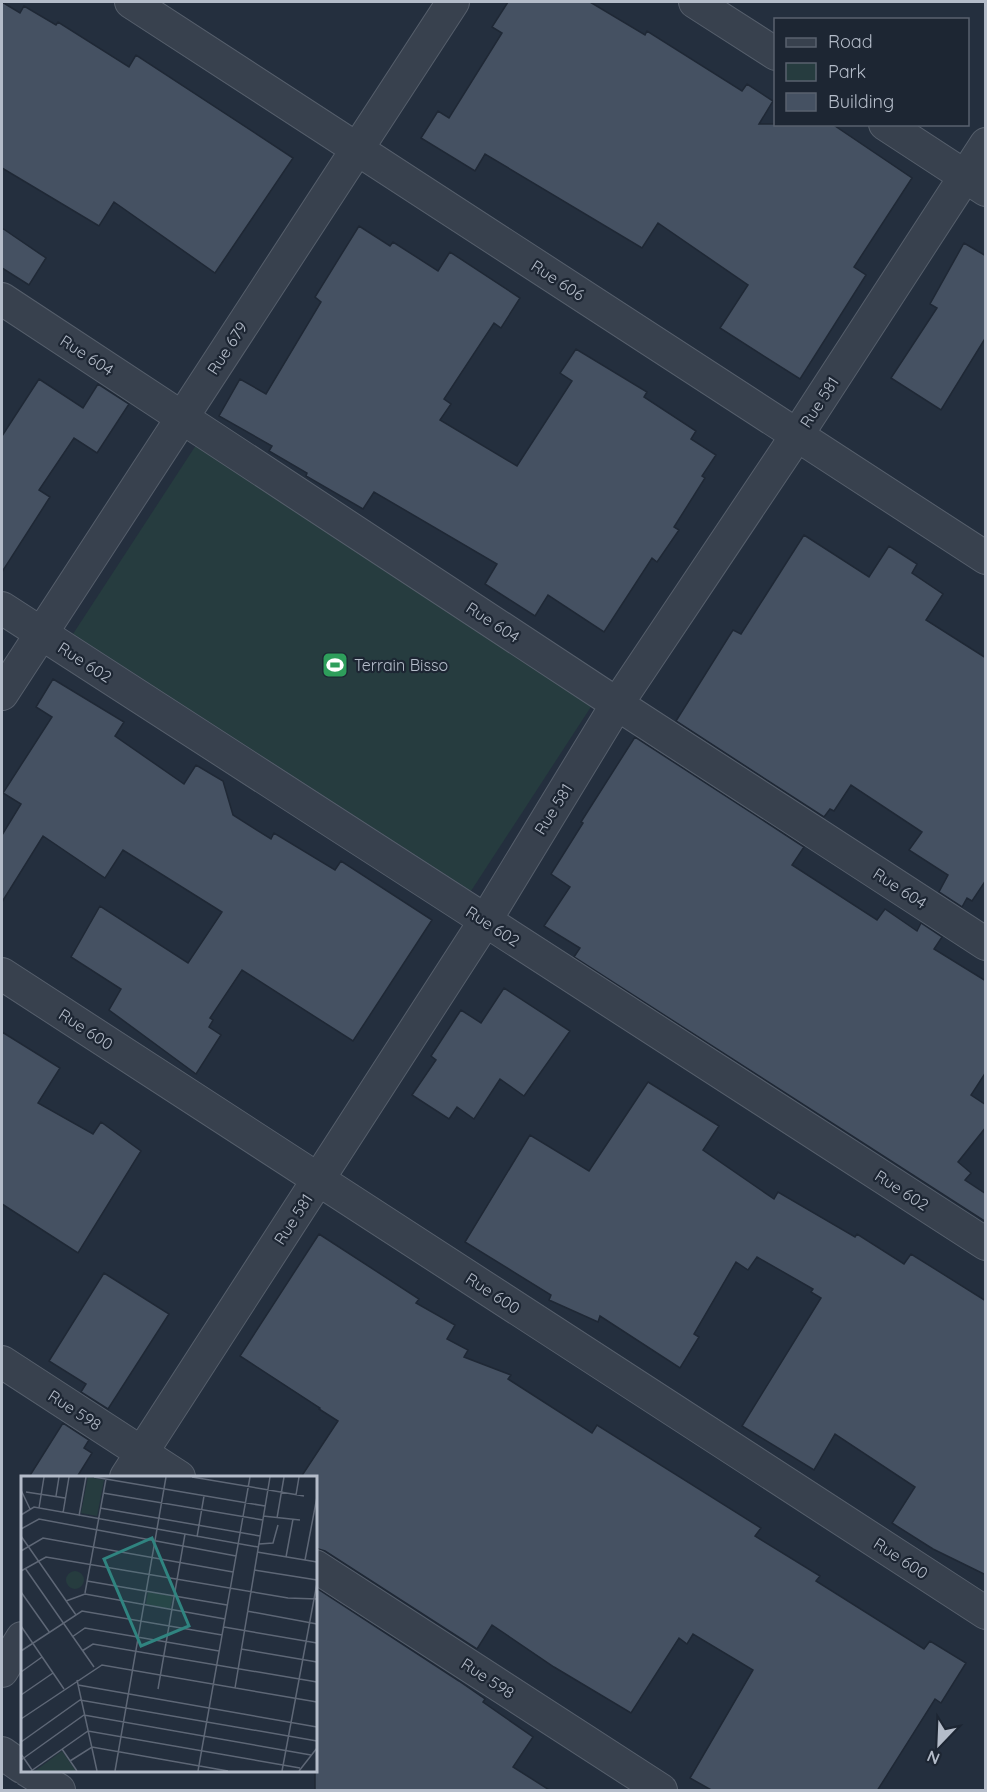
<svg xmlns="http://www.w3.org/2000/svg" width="987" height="1792" font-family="Quicksand,sans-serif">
  <rect width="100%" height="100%" fill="#242f3e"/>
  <path fill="#263c3f" d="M 200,439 L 598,696 L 471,891 L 73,634 Z"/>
  <path fill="#455162" stroke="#1f2835" stroke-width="1.5" d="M 2,2 L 20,13 L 24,6 L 56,25 L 58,22 L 129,67 L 136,55 L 293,158 L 215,273 L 114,202 L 99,226 L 2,168 Z
    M 508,2 L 590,2 L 645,35 L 647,31 L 742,91 L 747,84 L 773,101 L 759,124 L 832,124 L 912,178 L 854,267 L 866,275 L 800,379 L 720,328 L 748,285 L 658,223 L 642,248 L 485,154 L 475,171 L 421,138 L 438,111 L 449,118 L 502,33 L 492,27 Z
    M 359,226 L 390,246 L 393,242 L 438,271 L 450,252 L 520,298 L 501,328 L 494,323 L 444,399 L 451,404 L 440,420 L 517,466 L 572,381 L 560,373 L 576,349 L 647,392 L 644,397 L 696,431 L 691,439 L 716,455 L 702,476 L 705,478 L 674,527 L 679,530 L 657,562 L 652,558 L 604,632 L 548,595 L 535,616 L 485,584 L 497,564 L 374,492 L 363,509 L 306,476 L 307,473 L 269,451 L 272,446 L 219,416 L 240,379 L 266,394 L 321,302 L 315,297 Z
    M 2,228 L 46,258 L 29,285 L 2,268 Z
    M 964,243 L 986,256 L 986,337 L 941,410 L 891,378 L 937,308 L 930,304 Z
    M 39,379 L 83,408 L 98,384 L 129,404 L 97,453 L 74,438 L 39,490 L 50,497 L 2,572 L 2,436 Z
    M 804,535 L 869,577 L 889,546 L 917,564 L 912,573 L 943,594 L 926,620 L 986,658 L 986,880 L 972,901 L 967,898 L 962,907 L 939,892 L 948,875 L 909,850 L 922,832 L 851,785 L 834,811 L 830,809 L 824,817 L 676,721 L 733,630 L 741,634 Z
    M 53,679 L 124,722 L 115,736 L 184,784 L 196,765 L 223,781 L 233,815 L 271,839 L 274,833 L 335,870 L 341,861 L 432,920 L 353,1041 L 242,970 L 210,1018 L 213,1020 L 209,1027 L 221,1035 L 196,1074 L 109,1010 L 121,989 L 71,957 L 100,906 L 188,963 L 222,912 L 123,850 L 105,878 L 43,836 L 2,902 L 2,835 L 21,804 L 3,793 L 52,717 L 36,707 Z
    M 635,737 L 804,847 L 792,865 L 877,920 L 885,909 L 917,931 L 921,923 L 942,937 L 934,949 L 986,981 L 986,1072 L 971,1095 L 986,1105 L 986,1127 L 958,1162 L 971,1173 L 965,1180 L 986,1194 L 986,1222 L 574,957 L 580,948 L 544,926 L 570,887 L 551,874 L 583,823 L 581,822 Z
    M 504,988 L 570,1031 L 524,1096 L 500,1079 L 474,1119 L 457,1107 L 449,1119 L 412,1095 L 436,1060 L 431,1056 L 461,1010 L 481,1023 Z
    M 2,1032 L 60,1068 L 38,1103 L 93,1134 L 101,1122 L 141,1151 L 78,1253 L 2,1204 Z
    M 648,1082 L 719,1126 L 703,1150 L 774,1199 L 778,1192 L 855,1237 L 857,1234 L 904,1264 L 911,1254 L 986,1301 L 986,1575 L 933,1549 L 892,1523 L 915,1487 L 835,1434 L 814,1470 L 742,1426 L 821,1298 L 811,1292 L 813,1289 L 757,1257 L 748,1270 L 736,1262 L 694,1334 L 699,1337 L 680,1368 L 600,1316 L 598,1322 L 549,1300 L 551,1295 L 465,1242 L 530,1135 L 589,1171 Z
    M 319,1234 L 419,1299 L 416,1303 L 455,1325 L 447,1339 L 468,1350 L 464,1357 L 511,1375 L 508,1379 L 592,1433 L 597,1425 L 761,1528 L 755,1536 L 820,1576 L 816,1581 L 924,1649 L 930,1641 L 966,1663 L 941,1703 L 935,1699 L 877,1791 L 713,1791 L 690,1778 L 753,1670 L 693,1634 L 687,1644 L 679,1638 L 631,1713 L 554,1667 L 492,1625 L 477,1649 L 325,1551 L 315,1548 L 315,1477 L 301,1477 L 338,1421 L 319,1409 L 320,1408 L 240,1356 Z
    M 104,1273 L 169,1314 L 108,1409 L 81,1392 L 86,1384 L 49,1361 Z
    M 63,1423 L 89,1440 L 84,1448 L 92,1453 L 77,1477 L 29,1477 Z
    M 315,1587 L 459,1681 L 485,1699 L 483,1702 L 533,1737 L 513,1767 L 551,1791 L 315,1791 Z"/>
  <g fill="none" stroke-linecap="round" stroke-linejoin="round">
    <g stroke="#565f6c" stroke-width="34">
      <path id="street" d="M 131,2 L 986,558
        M 695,2 L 776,54
        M 885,124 L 986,190
        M 2,299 L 617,704 L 986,944
        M 2,608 L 986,1244
        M 2,694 L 453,2
        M 2,974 L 986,1613
        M 2,1362 L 179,1477
        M 126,1477 L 485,921 L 617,704 L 797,435 L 986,144
        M 315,1566 L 661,1790
        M 2,1671 L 22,1638
        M 2,1753 L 22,1767
        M 27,1770 L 59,1790"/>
    </g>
    <use href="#street" stroke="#38414e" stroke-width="32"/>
  </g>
  <defs>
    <g id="stadium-square" transform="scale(1.35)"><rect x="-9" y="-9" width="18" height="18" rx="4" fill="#2e9e5b" stroke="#1d2633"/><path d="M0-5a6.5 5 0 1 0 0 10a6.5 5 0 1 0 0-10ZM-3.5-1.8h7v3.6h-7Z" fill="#fff"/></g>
  </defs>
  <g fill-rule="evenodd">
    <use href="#stadium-square" x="335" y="665"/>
  </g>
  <g text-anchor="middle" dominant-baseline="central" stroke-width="4.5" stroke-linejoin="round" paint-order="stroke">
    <g font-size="16" fill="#b4bcc9" stroke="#1d2633">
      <text transform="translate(558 280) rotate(33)">Rue 606</text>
      <text transform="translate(227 348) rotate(-57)">Rue 679</text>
      <text transform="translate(87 355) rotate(33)">Rue 604</text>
      <text transform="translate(819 402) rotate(-57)">Rue 581</text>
      <text transform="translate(493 622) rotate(33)">Rue 604</text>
      <text transform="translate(85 662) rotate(33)">Rue 602</text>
      <text transform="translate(553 809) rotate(-58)">Rue 581</text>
      <text transform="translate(900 888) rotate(33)">Rue 604</text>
      <text transform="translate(493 926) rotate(33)">Rue 602</text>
      <text transform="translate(86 1029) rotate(33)">Rue 600</text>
      <text transform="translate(902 1190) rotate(33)">Rue 602</text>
      <text transform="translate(293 1219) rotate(-57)">Rue 581</text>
      <text transform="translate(493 1293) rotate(33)">Rue 600</text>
      <text transform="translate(75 1410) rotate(33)">Rue 598</text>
      <text transform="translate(901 1558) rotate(33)">Rue 600</text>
      <text transform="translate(488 1678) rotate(33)">Rue 598</text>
    </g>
    <g font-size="16" fill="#b4bcc9" stroke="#1d2633" text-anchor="start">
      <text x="354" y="665">Terrain Bisso</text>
    </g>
  </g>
  <g transform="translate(21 1476)">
    <rect width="296" height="296" fill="#242f3e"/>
    <path d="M 67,1 L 83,4 L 76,40 L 60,37 ZM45 104a9 9 0 1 1 18 0a9 9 0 1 1-18 0ZM 127,116 L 152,120 L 149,133 L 125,128 ZM 41,275 L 55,295 L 14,295 Z" fill="#263c3f"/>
    <path fill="none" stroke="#5e6776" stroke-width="1.5" d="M 73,1 L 244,30M 171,1 L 283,20M 0,14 L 9,33M 5,16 L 44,22M 82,17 L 242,44M 275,19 L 278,1M 35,20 L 38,1M 18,32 L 23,1M 79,32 L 239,60M 42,37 L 48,1M 0,39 L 13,31 L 237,71M 58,40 L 65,1M 242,40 L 279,44M 256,42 L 263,1M 0,53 L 18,43 L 215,80M 0,60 L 55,139M 176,61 L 183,20M 238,68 L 252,67 L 257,49M 0,75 L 22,62 L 212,96M 236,76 L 296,86M 265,81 L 272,43M 284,84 L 296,21M 4,92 L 73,191M 233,94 L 296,104M 0,95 L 25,81 L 267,122 L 296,123M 66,105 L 206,129M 0,116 L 29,157M 64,117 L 85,3M 45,125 L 64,118 L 204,143M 226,135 L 296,148M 0,150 L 43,213M 203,151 L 296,167M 51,161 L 64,152 L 198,175M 220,173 L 296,186M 0,175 L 61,135 L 201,159M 61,175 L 72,168 L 296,206M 0,196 L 21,181M 56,204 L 76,295M 57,209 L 296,251M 214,212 L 249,1M 137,213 L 164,58M 0,219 L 32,197M 0,243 L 81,189 L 296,226M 0,266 L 59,224 L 296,265M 41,273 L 56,295M 0,278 L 11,294M 0,284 L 63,239 L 290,279M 49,285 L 71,271 L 207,295M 10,295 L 67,255 L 279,292M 94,295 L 145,1M 177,295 L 229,1M 261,295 L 296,107M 278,295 L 296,272"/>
    <path fill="#308480" fill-opacity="0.15" stroke="#308480" stroke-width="3" d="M 131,62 L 168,150 L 120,170 L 83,83 Z"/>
    <rect width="296" height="296" fill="none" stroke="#b4bcc9" stroke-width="3"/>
  </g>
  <rect width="987" height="1792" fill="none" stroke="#b4bcc9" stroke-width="6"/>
  <rect x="774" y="18" width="195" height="108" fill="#1d2633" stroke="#59626f" stroke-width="1.5"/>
  <rect x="786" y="38" width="30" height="9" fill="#38414e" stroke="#59626f" stroke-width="1.5"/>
  <text x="828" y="48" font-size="18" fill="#b4bcc9">Road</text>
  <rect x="786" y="63" width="30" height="18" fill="#263c3f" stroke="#59626f" stroke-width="1.5"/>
  <text x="828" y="78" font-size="18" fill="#b4bcc9">Park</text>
  <rect x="786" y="93" width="30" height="18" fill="#455162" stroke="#59626f" stroke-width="1.5"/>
  <text x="828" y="108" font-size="18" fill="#b4bcc9">Building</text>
  <g transform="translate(939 1744) rotate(203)" stroke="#1d2633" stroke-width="4.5" paint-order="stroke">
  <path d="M0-4.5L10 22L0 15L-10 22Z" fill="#b4bcc9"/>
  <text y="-9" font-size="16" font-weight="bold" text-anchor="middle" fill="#b4bcc9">N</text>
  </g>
</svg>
